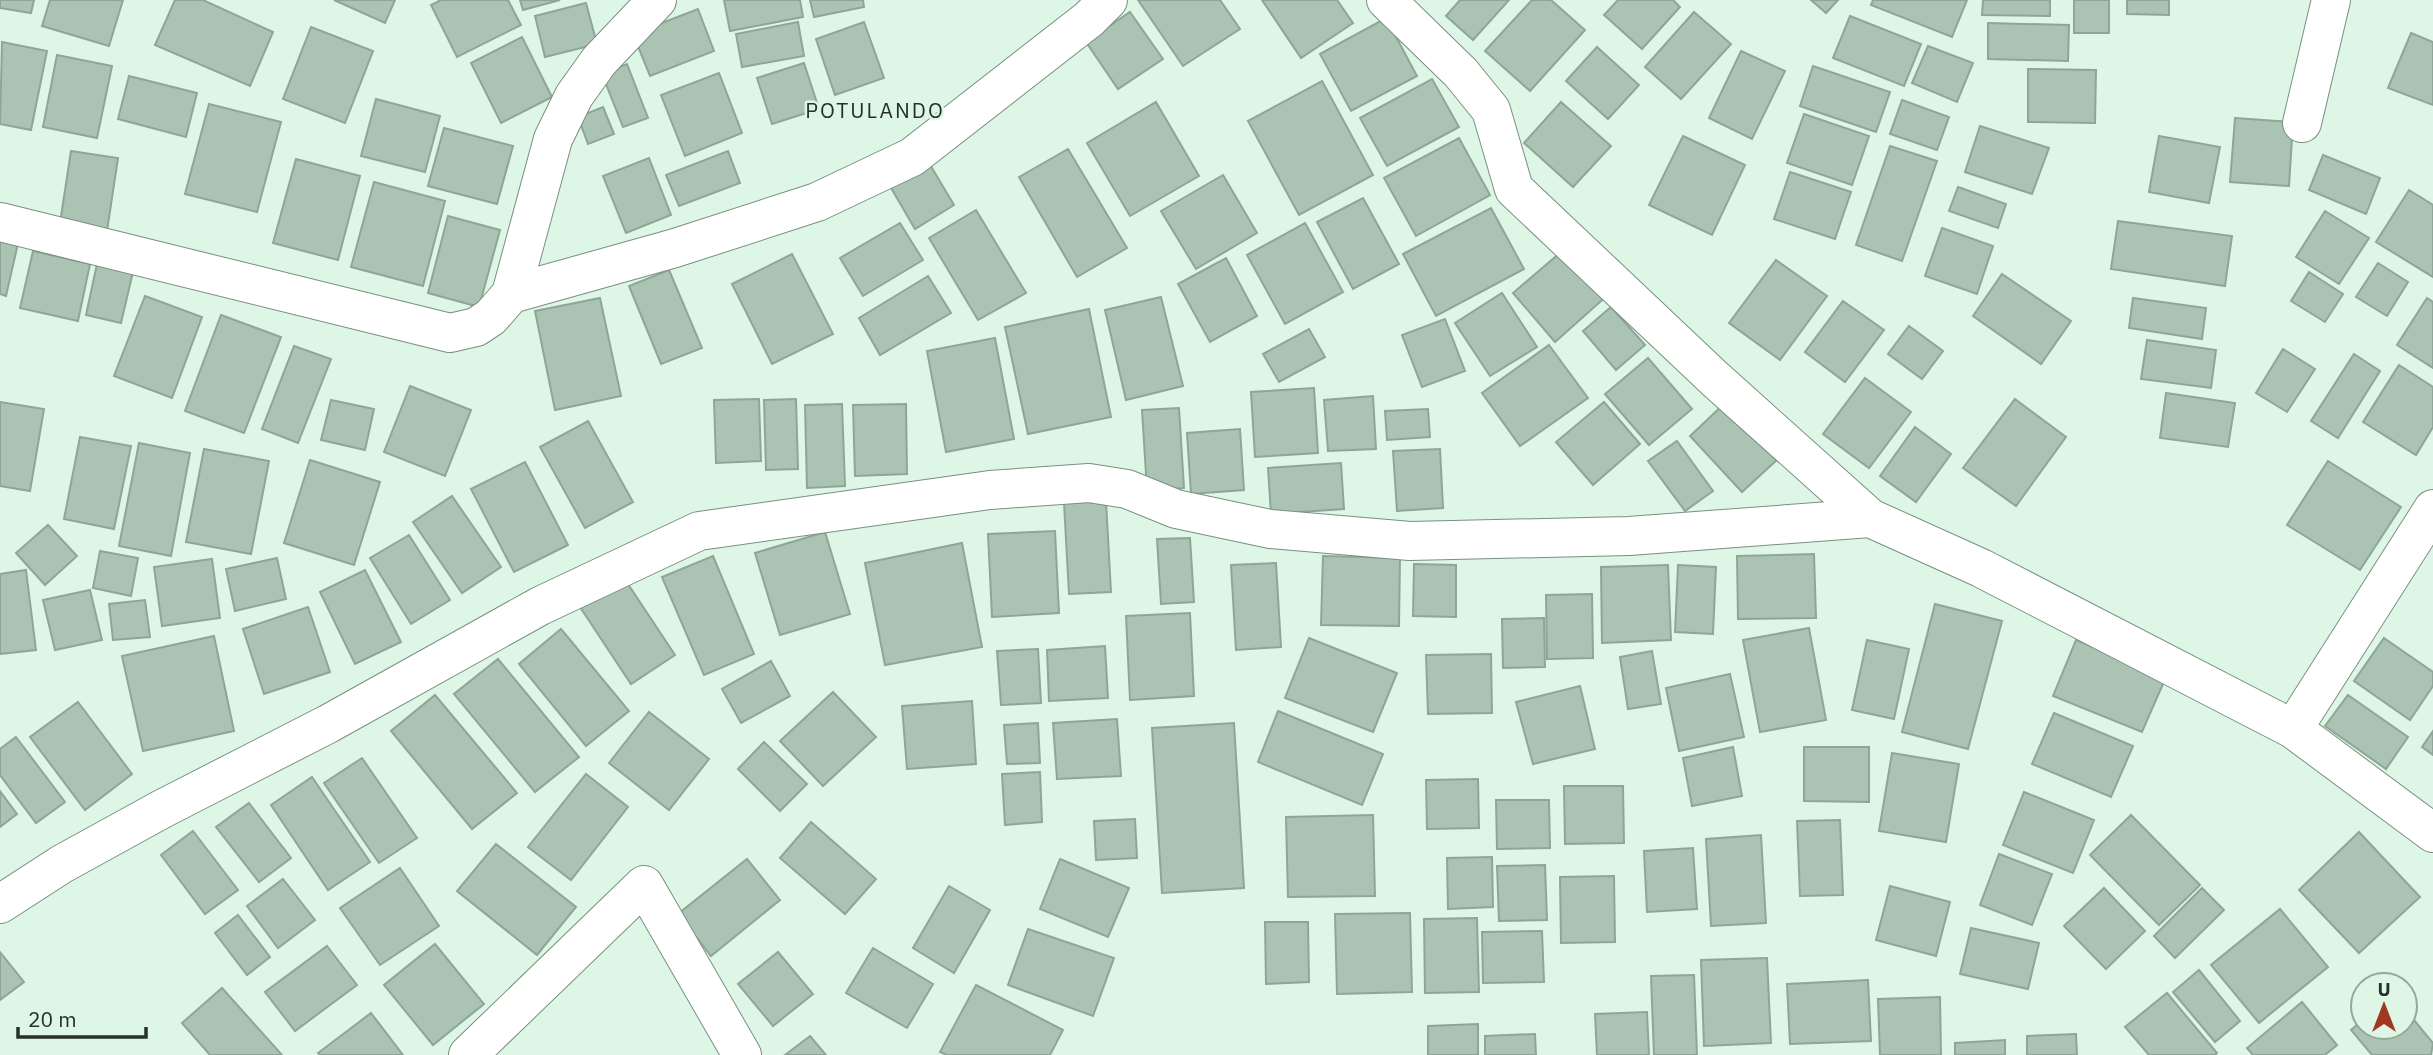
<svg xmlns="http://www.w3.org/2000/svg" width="2433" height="1055" font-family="'IBM Plex Sans',sans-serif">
  <rect width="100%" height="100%" fill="#ddf6e5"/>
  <path fill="#abc3b2" stroke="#8ea696" stroke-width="2" d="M 0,0 L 34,0 L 31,13 L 0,8 Z
    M 50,0 L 123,0 L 109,46 L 42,26 Z
    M 175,0 L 203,0 L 273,32 L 250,86 L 155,45 Z
    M 334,0 L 395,0 L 385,23 Z
    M 441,0 L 508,0 L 521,25 L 457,57 L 431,5 Z
    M 520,0 L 560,0 L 523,10 Z
    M 724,0 L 800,0 L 803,17 L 730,31 Z
    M 810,0 L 863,0 L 864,7 L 814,17 Z
    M 1138,0 L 1220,0 L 1240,29 L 1183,66 Z
    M 1262,0 L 1337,0 L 1353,23 L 1301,58 Z
    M 1460,0 L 1509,0 L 1473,40 L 1446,16 Z
    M 1532,0 L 1551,0 L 1585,30 L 1530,91 L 1485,51 Z
    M 1618,0 L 1673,0 L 1680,7 L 1642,49 L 1604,15 Z
    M 1811,0 L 1838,0 L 1826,13 Z
    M 1873,0 L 1967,0 L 1952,37 L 1871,5 Z
    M 1983,0 L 2050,0 L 2050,16 L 1982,15 Z
    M 2074,0 L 2109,0 L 2109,33 L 2074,33 Z
    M 2127,0 L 2169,0 L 2169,15 L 2127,14 Z
    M 586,3 L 597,44 L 545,57 L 535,16 Z
    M 698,9 L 714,51 L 650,76 L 633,34 Z
    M 1130,12 L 1163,59 L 1118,89 L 1086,42 Z
    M 1694,12 L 1731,44 L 1681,99 L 1645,67 Z
    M 1850,16 L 1921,44 L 1904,86 L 1833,58 Z
    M 1386,18 L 1417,76 L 1351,111 L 1320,54 Z
    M 798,22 L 804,56 L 742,67 L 736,34 Z
    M 864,22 L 884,78 L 835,95 L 816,39 Z
    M 1988,23 L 2069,25 L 2068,61 L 1988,59 Z
    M 311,27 L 373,51 L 345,123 L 283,99 Z
    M 2411,33 L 2433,42 L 2433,105 L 2388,88 Z
    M 522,37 L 552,97 L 501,123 L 471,63 Z
    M 2,42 L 47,51 L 31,130 L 0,124 Z
    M 1928,46 L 1973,63 L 1957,102 L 1912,83 Z
    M 1597,47 L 1639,85 L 1608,119 L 1566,81 Z
    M 1741,51 L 1785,71 L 1752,139 L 1709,118 Z
    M 57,55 L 112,66 L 97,138 L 43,127 Z
    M 804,63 L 819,109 L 772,124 L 757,78 Z
    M 627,64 L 648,118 L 623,127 L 602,74 Z
    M 1813,66 L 1890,92 L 1876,132 L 1800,106 Z
    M 2028,69 L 2096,70 L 2095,123 L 2028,122 Z
    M 719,73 L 742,133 L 685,156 L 661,95 Z
    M 129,76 L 197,93 L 186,137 L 118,119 Z
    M 1432,79 L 1459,127 L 1387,166 L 1360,118 Z
    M 1322,81 L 1373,175 L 1299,215 L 1248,121 Z
    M 376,99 L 440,116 L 425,172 L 361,156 Z
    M 1902,100 L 1949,117 L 1937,150 L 1890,134 Z
    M 1156,102 L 1199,176 L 1130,216 L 1087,143 Z
    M 1561,102 L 1611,146 L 1573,187 L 1524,143 Z
    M 209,104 L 281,122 L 257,212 L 185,194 Z
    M 603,107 L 614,134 L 588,144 L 578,117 Z
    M 1804,114 L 1869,136 L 1852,185 L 1787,163 Z
    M 2235,118 L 2293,122 L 2289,186 L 2230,182 Z
    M 1980,126 L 2049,148 L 2032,194 L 1965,172 Z
    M 444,128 L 513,146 L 497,204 L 428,186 Z
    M 1683,136 L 1745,165 L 1712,235 L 1649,205 Z
    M 2159,136 L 2220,147 L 2209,203 L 2149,192 Z
    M 1459,138 L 1490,195 L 1416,236 L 1384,178 Z
    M 1890,146 L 1937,161 L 1902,261 L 1856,245 Z
    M 1068,149 L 1127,248 L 1077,277 L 1019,177 Z
    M 71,151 L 118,158 L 107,231 L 60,223 Z
    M 728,151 L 740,183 L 679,206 L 666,175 Z
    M 2323,155 L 2380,178 L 2366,214 L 2309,190 Z
    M 649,158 L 671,215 L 626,233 L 603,176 Z
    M 296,159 L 360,176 L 338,260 L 273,243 Z
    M 929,163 L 954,205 L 915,229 L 890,186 Z
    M 1790,172 L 1851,192 L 1835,239 L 1774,219 Z
    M 1223,175 L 1257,233 L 1196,269 L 1161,211 Z
    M 374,182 L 445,201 L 423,286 L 351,267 Z
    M 1958,187 L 2006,204 L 1998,228 L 1949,211 Z
    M 2409,190 L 2433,205 L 2433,277 L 2376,242 Z
    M 1363,198 L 1399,264 L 1353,289 L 1317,222 Z
    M 1491,208 L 1524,269 L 1436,316 L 1403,254 Z
    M 976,210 L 1026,293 L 978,320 L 929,238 Z
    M 2325,211 L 2369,238 L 2339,284 L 2296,257 Z
    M 448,216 L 500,230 L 479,307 L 428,293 Z
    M 2118,221 L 2232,236 L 2225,286 L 2111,269 Z
    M 900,223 L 923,260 L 863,296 L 840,258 Z
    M 1305,223 L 1343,292 L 1285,324 L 1247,255 Z
    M 1942,228 L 1993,246 L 1977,294 L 1925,276 Z
    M 0,235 L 19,239 L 6,296 L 0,294 Z
    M 1568,246 L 1609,294 L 1555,342 L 1513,293 Z
    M 33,251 L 90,264 L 78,321 L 20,308 Z
    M 792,254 L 833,334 L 772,364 L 732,284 Z
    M 1226,258 L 1257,316 L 1210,342 L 1178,284 Z
    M 1776,260 L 1827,296 L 1780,360 L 1729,323 Z
    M 2378,263 L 2408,282 L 2387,316 L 2356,297 Z
    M 97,264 L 133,272 L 121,323 L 86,315 Z
    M 669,270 L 702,348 L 661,364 L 629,286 Z
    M 2309,272 L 2343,294 L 2325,322 L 2291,301 Z
    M 2002,274 L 2071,321 L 2041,364 L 1973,316 Z
    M 928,276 L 951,313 L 880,355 L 859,318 Z
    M 1502,293 L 1537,347 L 1490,376 L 1455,323 Z
    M 145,296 L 202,317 L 172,398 L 114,376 Z
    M 1161,297 L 1183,386 L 1126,400 L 1105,310 Z
    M 600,298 L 621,396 L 555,410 L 535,311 Z
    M 2133,298 L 2206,308 L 2202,339 L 2129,328 Z
    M 2427,298 L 2433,302 L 2433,368 L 2397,345 Z
    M 1843,301 L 1884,330 L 1845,382 L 1805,352 Z
    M 1611,307 L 1645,345 L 1616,370 L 1583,331 Z
    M 1089,309 L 1111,417 L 1028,434 L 1005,327 Z
    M 221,315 L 281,337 L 244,433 L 185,411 Z
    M 1445,319 L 1465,371 L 1422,387 L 1402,335 Z
    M 1909,326 L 1943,351 L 1922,379 L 1888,354 Z
    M 1309,329 L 1325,357 L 1279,382 L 1263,354 Z
    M 995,338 L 1014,439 L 946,452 L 927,351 Z
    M 2147,340 L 2216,350 L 2211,388 L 2141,379 Z
    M 1549,345 L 1588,398 L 1520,446 L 1482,393 Z
    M 294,346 L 331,359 L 298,443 L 262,429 Z
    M 2283,349 L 2315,369 L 2287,412 L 2256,393 Z
    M 2354,354 L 2380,371 L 2338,438 L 2311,421 Z
    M 1648,358 L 1692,409 L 1649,445 L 1605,394 Z
    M 2399,365 L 2433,387 L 2433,427 L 2416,455 L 2363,422 Z
    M 1865,378 L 1911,412 L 1869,468 L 1823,434 Z
    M 410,386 L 471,410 L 445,476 L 384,452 Z
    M 1314,388 L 1318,453 L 1255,457 L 1251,392 Z
    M 2166,393 L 2235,403 L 2228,447 L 2160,438 Z
    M 1373,396 L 1376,449 L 1328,451 L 1324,400 Z
    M 759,399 L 761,461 L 716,463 L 714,400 Z
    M 796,399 L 798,469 L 766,470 L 764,400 Z
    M 2015,399 L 2066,437 L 2016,506 L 1963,468 Z
    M 331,400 L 374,409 L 365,450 L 321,440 Z
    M 0,402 L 44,409 L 30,491 L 0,486 Z
    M 1604,402 L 1640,444 L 1593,485 L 1556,442 Z
    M 1726,402 L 1779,458 L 1742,492 L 1690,436 Z
    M 842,404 L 845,486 L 807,488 L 805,405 Z
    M 906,404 L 907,474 L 855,476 L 853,405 Z
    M 1179,408 L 1184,488 L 1147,490 L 1142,410 Z
    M 1428,409 L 1430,437 L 1387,440 L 1385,411 Z
    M 588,421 L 633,502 L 585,528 L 540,447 Z
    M 1915,427 L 1951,454 L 1916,502 L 1880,476 Z
    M 1240,429 L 1244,490 L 1191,494 L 1187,433 Z
    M 80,437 L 131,446 L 114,529 L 64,519 Z
    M 1677,441 L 1713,491 L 1685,511 L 1648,461 Z
    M 139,443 L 190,453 L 171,556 L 119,546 Z
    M 204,449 L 269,461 L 251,554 L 186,542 Z
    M 1440,449 L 1443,508 L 1397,511 L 1393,451 Z
    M 310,460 L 380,482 L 354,565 L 284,543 Z
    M 2328,461 L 2401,507 L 2360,570 L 2287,525 Z
    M 525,462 L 568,545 L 514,572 L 471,489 Z
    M 1341,463 L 1344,509 L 1271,514 L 1268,468 Z
    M 452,496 L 501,567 L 462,593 L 413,522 Z
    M 1106,501 L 1111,592 L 1069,594 L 1064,503 Z
    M 48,525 L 77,556 L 45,585 L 16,553 Z
    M 1055,531 L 1059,613 L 992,617 L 988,534 Z
    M 825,532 L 850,614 L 780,635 L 755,553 Z
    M 409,535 L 450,600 L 411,624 L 370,558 Z
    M 1190,538 L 1194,602 L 1161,604 L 1157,539 Z
    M 962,543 L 982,647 L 885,665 L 865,563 Z
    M 100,551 L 138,558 L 131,596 L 93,588 Z
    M 1814,554 L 1816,618 L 1738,619 L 1737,556 Z
    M 713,556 L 754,654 L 704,675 L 662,577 Z
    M 1323,556 L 1400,558 L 1399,626 L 1321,625 Z
    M 277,558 L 286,599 L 235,611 L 226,569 Z
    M 212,559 L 220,618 L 162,626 L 154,567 Z
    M 1276,563 L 1281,647 L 1236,650 L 1231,565 Z
    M 1414,564 L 1456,565 L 1456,617 L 1413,616 Z
    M 1668,565 L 1671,640 L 1602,643 L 1601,567 Z
    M 1678,565 L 1716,567 L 1713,634 L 1675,632 Z
    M 26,570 L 36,650 L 0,654 L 0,574 Z
    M 365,570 L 401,642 L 355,664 L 320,592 Z
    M 622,575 L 675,655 L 631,684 L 578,604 Z
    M 90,590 L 102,640 L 55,650 L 43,600 Z
    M 1592,594 L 1593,658 L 1547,659 L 1546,595 Z
    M 145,600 L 150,637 L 113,640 L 109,604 Z
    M 1935,604 L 2002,621 L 1968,749 L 1902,732 Z
    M 308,607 L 330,672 L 264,694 L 243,629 Z
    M 1190,613 L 1194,696 L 1130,700 L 1126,616 Z
    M 1544,618 L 1545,667 L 1503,668 L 1502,619 Z
    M 1809,628 L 1826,720 L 1760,732 L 1743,640 Z
    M 561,629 L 629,711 L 586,746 L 519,664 Z
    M 214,636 L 234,731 L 143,751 L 122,656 Z
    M 1309,638 L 1397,673 L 1373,732 L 1285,698 Z
    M 2384,638 L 2433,672 L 2433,686 L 2410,720 L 2354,681 Z
    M 1867,640 L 1909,649 L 1894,719 L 1852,710 Z
    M 2076,640 L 2166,677 L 2142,732 L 2053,696 Z
    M 1105,646 L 1108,698 L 1049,701 L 1047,650 Z
    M 1038,649 L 1041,703 L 1001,705 L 997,651 Z
    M 1652,651 L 1661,704 L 1628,709 L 1620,657 Z
    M 1491,654 L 1492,713 L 1428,714 L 1426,655 Z
    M 498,659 L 579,757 L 535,792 L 454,694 Z
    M 771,661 L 790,696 L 741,723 L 722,689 Z
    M 1730,674 L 1744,737 L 1679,751 L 1666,688 Z
    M 1580,686 L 1595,749 L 1533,764 L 1516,702 Z
    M 833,692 L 876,737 L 823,786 L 780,741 Z
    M 435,695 L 517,793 L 472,829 L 391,731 Z
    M 2348,695 L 2408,737 L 2386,769 L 2325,726 Z
    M 972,701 L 976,764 L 907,769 L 902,706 Z
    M 78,702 L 132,774 L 85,810 L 30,737 Z
    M 1278,711 L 1383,754 L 1362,805 L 1258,762 Z
    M 649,712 L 709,759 L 669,810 L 609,763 Z
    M 2054,713 L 2133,746 L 2111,797 L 2032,764 Z
    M 1117,719 L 1121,776 L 1057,779 L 1053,723 Z
    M 1038,723 L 1040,763 L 1007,764 L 1004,725 Z
    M 1234,723 L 1244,888 L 1162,893 L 1152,728 Z
    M 2433,731 L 2433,755 L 2422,747 Z
    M 16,737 L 65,802 L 36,823 L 0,775 L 0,749 Z
    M 764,742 L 807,784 L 780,811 L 738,769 Z
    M 1733,747 L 1742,796 L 1692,806 L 1683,758 Z
    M 1804,747 L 1869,747 L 1869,802 L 1804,801 Z
    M 1892,753 L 1959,764 L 1946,842 L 1879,831 Z
    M 362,758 L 417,838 L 379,863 L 324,783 Z
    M 1040,772 L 1042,822 L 1005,825 L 1002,774 Z
    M 586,774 L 628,807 L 571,880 L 528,847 Z
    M 312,777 L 370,862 L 328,890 L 271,805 Z
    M 1478,779 L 1479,828 L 1427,829 L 1426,780 Z
    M 1564,786 L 1623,786 L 1624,843 L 1565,844 Z
    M 0,791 L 17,814 L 0,827 Z
    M 2024,792 L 2094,820 L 2073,873 L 2003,845 Z
    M 1496,800 L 1549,800 L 1550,848 L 1497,849 Z
    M 249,803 L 291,858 L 259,882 L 216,827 Z
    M 1373,815 L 1375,896 L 1288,897 L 1286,817 Z
    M 2131,815 L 2200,885 L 2159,925 L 2090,855 Z
    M 1135,819 L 1137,858 L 1096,860 L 1094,821 Z
    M 1840,820 L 1843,895 L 1800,896 L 1797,821 Z
    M 811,822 L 876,879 L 845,914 L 780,858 Z
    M 193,831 L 238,890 L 205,914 L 161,855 Z
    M 2359,832 L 2420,897 L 2359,953 L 2299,890 Z
    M 1761,835 L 1766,923 L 1711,926 L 1706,839 Z
    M 496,844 L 576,907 L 537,955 L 457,891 Z
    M 1693,848 L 1697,909 L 1647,912 L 1644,851 Z
    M 1999,854 L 2052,874 L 2032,925 L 1980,905 Z
    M 1492,857 L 1493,907 L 1448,909 L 1447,858 Z
    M 747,859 L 780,900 L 711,956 L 678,914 Z
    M 1060,859 L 1129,888 L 1108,937 L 1040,909 Z
    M 1545,865 L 1547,920 L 1499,921 L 1497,866 Z
    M 400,868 L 439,926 L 380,965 L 340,908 Z
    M 1614,876 L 1615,942 L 1561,943 L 1560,877 Z
    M 283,879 L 315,920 L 278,948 L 247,906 Z
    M 949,886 L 990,910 L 954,973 L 913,948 Z
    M 1890,886 L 1950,902 L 1936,956 L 1876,940 Z
    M 2104,888 L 2145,931 L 2106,969 L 2064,926 Z
    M 2202,888 L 2224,910 L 2175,958 L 2154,936 Z
    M 2280,909 L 2328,967 L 2259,1023 L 2211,965 Z
    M 1410,913 L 1412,992 L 1337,994 L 1335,914 Z
    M 238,915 L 270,957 L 247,975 L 215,933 Z
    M 1477,918 L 1479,992 L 1425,993 L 1424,919 Z
    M 1265,922 L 1308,922 L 1309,982 L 1266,984 Z
    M 1971,928 L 2039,943 L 2028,989 L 1960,974 Z
    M 1028,929 L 1114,958 L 1093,1016 L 1008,985 Z
    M 1542,931 L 1544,982 L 1483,983 L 1482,932 Z
    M 435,944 L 484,1004 L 433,1045 L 384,985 Z
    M 327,946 L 357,985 L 295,1031 L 265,992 Z
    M 873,948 L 933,984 L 907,1028 L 846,993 Z
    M 0,952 L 24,982 L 0,1000 Z
    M 778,952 L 813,994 L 773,1026 L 738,984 Z
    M 1767,958 L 1771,1043 L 1704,1046 L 1701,960 Z
    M 2199,970 L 2240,1021 L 2215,1042 L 2173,992 Z
    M 1694,975 L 1697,1055 L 1654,1055 L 1651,976 Z
    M 1868,980 L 1871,1041 L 1790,1044 L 1787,984 Z
    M 976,985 L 1063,1030 L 1050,1055 L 947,1055 L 940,1052 Z
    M 222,988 L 282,1055 L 210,1055 L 182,1023 Z
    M 2167,993 L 2217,1053 L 2215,1055 L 2149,1055 L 2125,1027 Z
    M 1940,997 L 1941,1055 L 1880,1055 L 1878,999 Z
    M 2302,1002 L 2337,1045 L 2325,1055 L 2253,1055 L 2247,1048 Z
    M 2405,1009 L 2433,1043 L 2431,1055 L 2372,1055 L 2351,1030 L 2363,1020 L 2363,1027 L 2405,1027 Z
    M 1647,1012 L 1649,1055 L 1597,1055 L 1595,1014 Z
    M 371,1013 L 403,1055 L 320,1055 L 318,1053 Z
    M 1478,1024 L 1478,1055 L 1428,1055 L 1428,1026 Z
    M 1535,1034 L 1536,1055 L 1485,1055 L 1485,1036 Z
    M 2076,1034 L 2077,1055 L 2027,1055 L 2027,1036 Z
    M 810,1036 L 826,1055 L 785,1055 Z
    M 2005,1040 L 2005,1055 L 1955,1055 L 1955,1043 Z"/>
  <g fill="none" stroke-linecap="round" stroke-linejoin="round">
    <g stroke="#799080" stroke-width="40">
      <path id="minor" d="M 1386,0 L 1461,73 L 1491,110 L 1514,189 L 1715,379 L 1870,518
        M 2302,123 L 2331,0
        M 0,222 L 450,333 L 476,327 L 491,317 L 511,294 L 553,139 L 574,96 L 599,61 L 657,0
        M 511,294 L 675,248 L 817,202 L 912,157 L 1089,19 L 1108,0
        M 2293,729 L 2433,509
        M 0,904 L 62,864 L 162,809 L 328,724 L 540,606 L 699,531 L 990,490 L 1089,483 L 1127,489 L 1176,509 L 1270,529 L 1410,541 L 1629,536 L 1870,518 L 1981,568 L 2293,729 L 2433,833
        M 468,1055 L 644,885 L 742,1055"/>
    </g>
    <use href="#minor" stroke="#fff" stroke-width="38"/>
  </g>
  <g text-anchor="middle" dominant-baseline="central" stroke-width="5" stroke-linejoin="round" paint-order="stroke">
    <g font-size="21" letter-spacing="2" fill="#26302a" stroke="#ddf6e5">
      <text x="875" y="110">POTULANDO</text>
    </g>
  </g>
  <g transform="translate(2384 1006)"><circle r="33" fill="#ddf6e5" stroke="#94a79a" stroke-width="2"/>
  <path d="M0-5L12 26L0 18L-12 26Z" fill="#a03720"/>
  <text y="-10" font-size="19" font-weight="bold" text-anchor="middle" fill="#26302a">U</text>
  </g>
  <path d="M18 1027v10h128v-10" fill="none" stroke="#26302a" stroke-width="3.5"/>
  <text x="28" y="1027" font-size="21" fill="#26302a" stroke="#ddf6e5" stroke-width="5" paint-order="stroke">20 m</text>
</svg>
